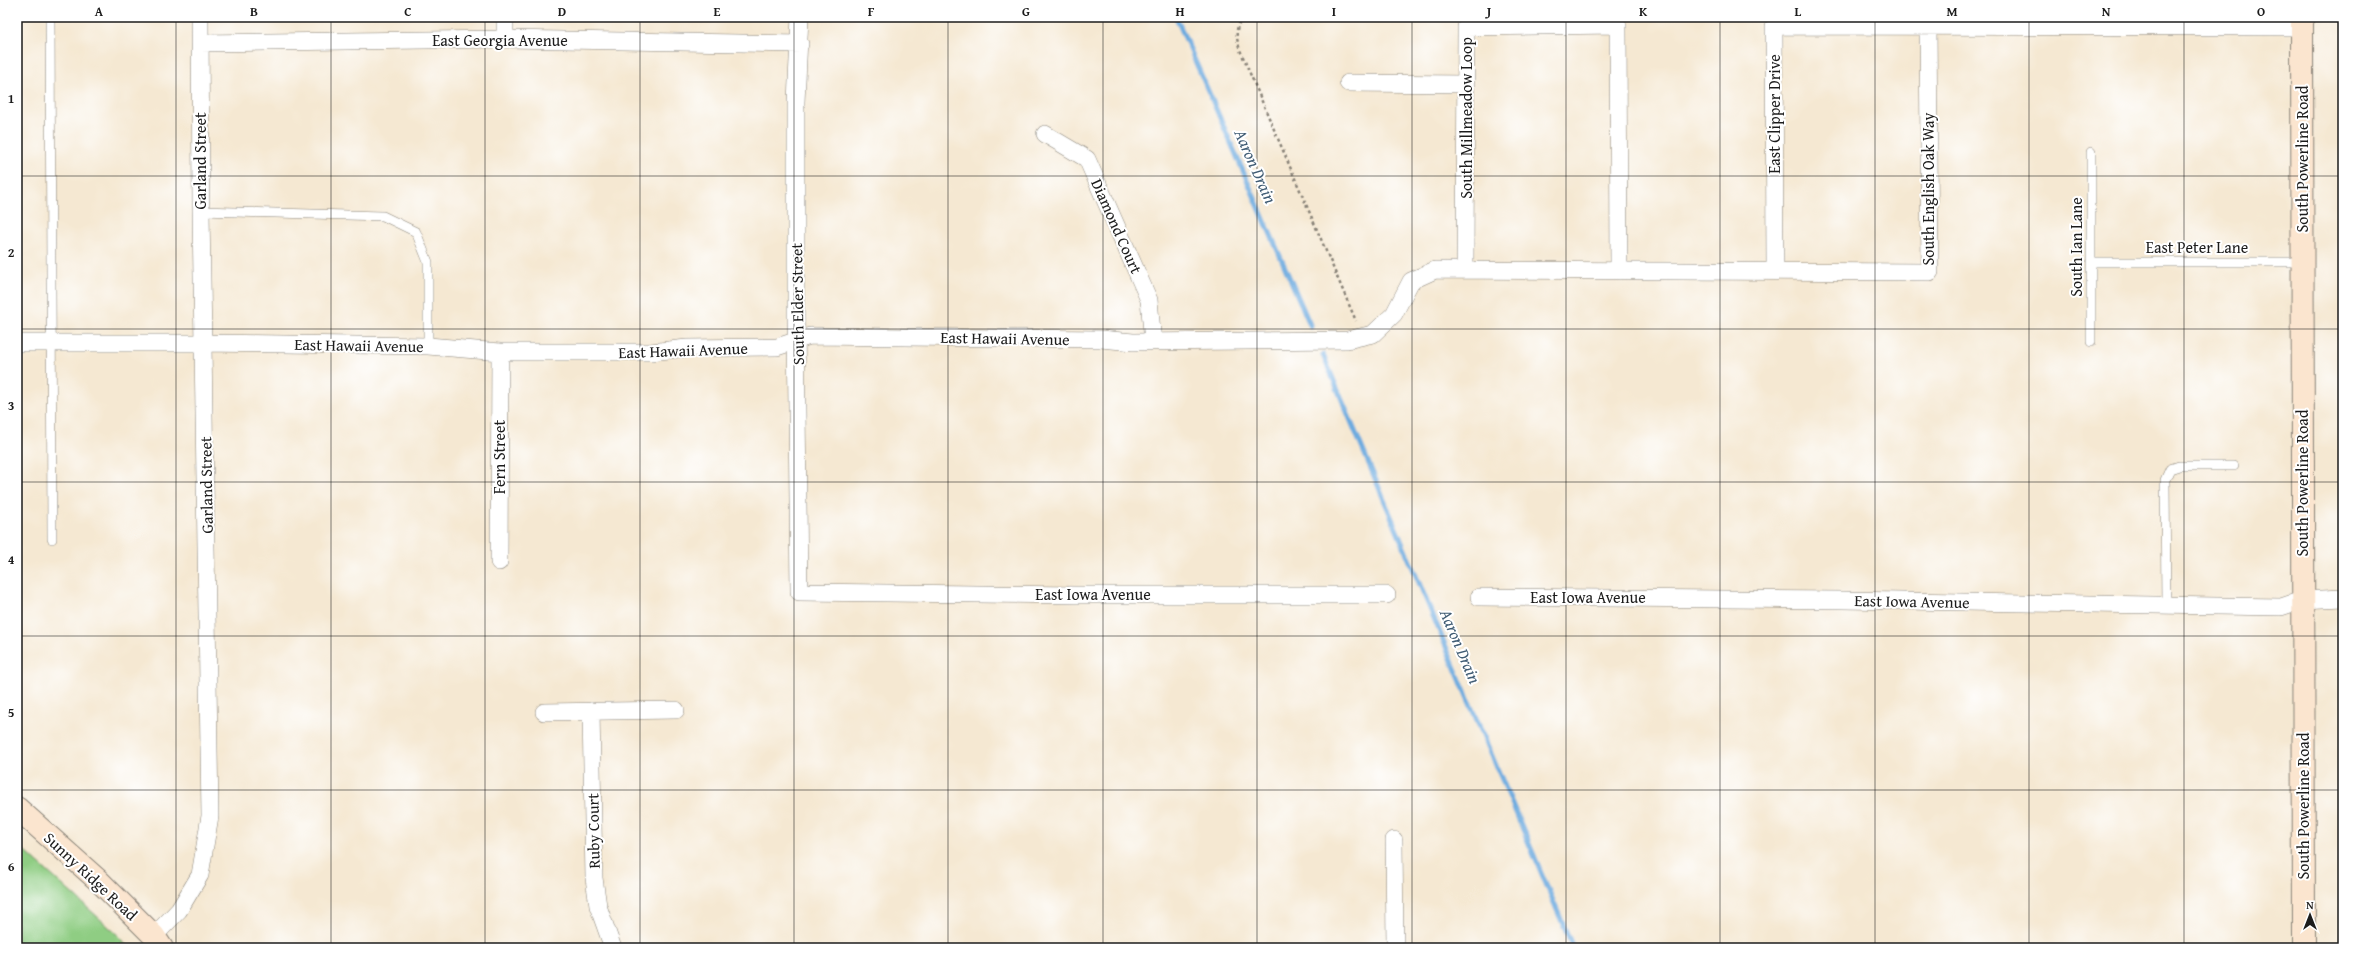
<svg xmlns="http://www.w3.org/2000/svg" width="2360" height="965" font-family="'Gentium Book Plus',serif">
  <rect width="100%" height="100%" fill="#fff"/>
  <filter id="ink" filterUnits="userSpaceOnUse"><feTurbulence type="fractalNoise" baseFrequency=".025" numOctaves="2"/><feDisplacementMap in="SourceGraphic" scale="8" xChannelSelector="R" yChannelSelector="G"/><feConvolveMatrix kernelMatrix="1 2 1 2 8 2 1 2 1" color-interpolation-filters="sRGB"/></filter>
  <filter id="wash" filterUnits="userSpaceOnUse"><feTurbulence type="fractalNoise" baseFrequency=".012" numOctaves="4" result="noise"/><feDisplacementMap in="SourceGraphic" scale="16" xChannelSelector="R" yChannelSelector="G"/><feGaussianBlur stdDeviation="0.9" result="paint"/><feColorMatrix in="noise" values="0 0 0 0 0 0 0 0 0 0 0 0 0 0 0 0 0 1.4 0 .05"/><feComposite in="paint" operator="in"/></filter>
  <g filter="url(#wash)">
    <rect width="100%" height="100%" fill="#f5e8d2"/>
    <path fill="#8fcd83" stroke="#567450" d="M 17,844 L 120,937 L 129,948 L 17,948 Z"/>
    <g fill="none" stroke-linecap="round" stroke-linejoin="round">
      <path stroke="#6dabdf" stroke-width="5" d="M 1176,17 L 1311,327
        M 1323,355 L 1573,948"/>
    </g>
  </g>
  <g filter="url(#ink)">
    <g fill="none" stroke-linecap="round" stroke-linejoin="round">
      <g stroke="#888277" stroke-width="10">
        <path id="lane" d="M 50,17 L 52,539
          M 2091,152 L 2091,342
          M 201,211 L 383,216 L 416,232 L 428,262 L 428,346
          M 2091,262 L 2302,262
          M 2166,605 L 2165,480 L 2170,469 L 2179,466 L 2234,466"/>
      </g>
      <g stroke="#888277" stroke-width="18">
        <path id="street" d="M 505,17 L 505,39
          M 800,17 L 796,102 L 796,318 L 799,592 L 1075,595 L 1387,595
          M 200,43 L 505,39 L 800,44
          M 1348,83 L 1466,84
          M 1045,134 L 1087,159 L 1149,300 L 1153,342
          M 1465,270 L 1466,27 L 1618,25 L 1619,271
          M 1775,271 L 1774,26 L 2302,27
          M 17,343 L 204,343 L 428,346 L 500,352 L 651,352 L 687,348 L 777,347 L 810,336 L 1101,339 L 1133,342 L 1347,340 L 1373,334 L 1394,314 L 1411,281 L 1435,270 L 1930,272 L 1928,26
          M 499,562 L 500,352
          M 1479,597 L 1843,600 L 2281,607 L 2302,600 L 2343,598
          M 591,711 L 594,878 L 598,906 L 613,948
          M 544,712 L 676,710
          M 1394,840 L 1395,948
          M 154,936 L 179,910 L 200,875 L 210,816 L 201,211 L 200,17"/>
      </g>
      <g stroke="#888277" stroke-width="24">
        <path id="secondary" d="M 2302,17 L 2304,948
          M 17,808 L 99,881 L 154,936 L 162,948"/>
      </g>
      <path stroke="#888277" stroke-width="2.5" stroke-dasharray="3 3" stroke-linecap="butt" d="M 1244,17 C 1234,27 1236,37 1240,50 L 1356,321"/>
      <use href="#lane" stroke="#fff" stroke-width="9"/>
      <use href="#street" stroke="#fff" stroke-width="17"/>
      <use href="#secondary" stroke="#fbe5cf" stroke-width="22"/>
    </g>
  </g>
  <path fill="none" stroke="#1c1c1c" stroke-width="1" stroke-opacity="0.55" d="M 176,17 L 176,948M 331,17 L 331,948M 485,17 L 485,948M 640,17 L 640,948M 794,17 L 794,948M 948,17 L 948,948M 1103,17 L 1103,948M 1257,17 L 1257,948M 1412,17 L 1412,948M 1566,17 L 1566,948M 1720,17 L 1720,948M 1875,17 L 1875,948M 2029,17 L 2029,948M 2184,17 L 2184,948M 17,176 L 2343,176M 17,329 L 2343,329M 17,482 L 2343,482M 17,636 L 2343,636M 17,790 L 2343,790"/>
  <g text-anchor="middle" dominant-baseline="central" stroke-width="4" stroke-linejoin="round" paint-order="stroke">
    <g font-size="16" fill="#1c1c1c" stroke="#fff">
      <text x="500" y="40">East Georgia Avenue</text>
      <text transform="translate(1774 114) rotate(-90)">East Clipper Drive</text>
      <text transform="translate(1466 118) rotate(-90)">South Millmeadow Loop</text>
      <text transform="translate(2302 159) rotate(-90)">South Powerline Road</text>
      <text transform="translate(200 161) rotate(-90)">Garland Street</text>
      <text transform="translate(1928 189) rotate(-90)">South English Oak Way</text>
      <text transform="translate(1117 226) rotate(66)">Diamond Court</text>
      <text transform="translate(2076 247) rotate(-90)">South Ian Lane</text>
      <text x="2197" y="247">East Peter Lane</text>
      <text transform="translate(797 304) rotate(-91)">South Elder Street</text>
      <text transform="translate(1005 338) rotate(1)">East Hawaii Avenue</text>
      <text transform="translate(359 345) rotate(1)">East Hawaii Avenue</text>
      <text transform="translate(683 350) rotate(-2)">East Hawaii Avenue</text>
      <text transform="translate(499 457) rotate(-90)">Fern Street</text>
      <text transform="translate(2302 483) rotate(-90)">South Powerline Road</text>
      <text transform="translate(206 485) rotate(-91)">Garland Street</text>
      <text x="1093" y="594">East Iowa Avenue</text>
      <text x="1588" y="597">East Iowa Avenue</text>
      <text transform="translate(1912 601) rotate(1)">East Iowa Avenue</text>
      <text transform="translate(2303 806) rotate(-90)">South Powerline Road</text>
      <text transform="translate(593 831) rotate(-91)">Ruby Court</text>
      <text transform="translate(91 876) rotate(43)">Sunny Ridge Road</text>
    </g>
    <g font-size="17" font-style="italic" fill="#405c74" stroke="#fff">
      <text transform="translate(1256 166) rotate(66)">Aaron Drain</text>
      <text transform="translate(1461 646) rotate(67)">Aaron Drain</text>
    </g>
  </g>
  <rect width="2360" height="965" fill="none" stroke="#fff" stroke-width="44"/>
  <g transform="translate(2310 915)" stroke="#ffffff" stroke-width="3" paint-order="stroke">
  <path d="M0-3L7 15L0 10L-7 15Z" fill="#1c1c1c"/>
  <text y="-6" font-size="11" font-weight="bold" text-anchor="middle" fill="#1c1c1c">N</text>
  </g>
  <rect x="22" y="22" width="2316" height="921" fill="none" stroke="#1c1c1c" stroke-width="1.5"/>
  <g font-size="13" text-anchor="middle" font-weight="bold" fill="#1c1c1c">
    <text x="99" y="16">A</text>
    <text x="254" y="16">B</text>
    <text x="408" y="16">C</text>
    <text x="562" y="16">D</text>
    <text x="717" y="16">E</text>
    <text x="871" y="16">F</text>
    <text x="1026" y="16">G</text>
    <text x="1180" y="16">H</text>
    <text x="1334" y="16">I</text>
    <text x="1489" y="16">J</text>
    <text x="1643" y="16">K</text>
    <text x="1798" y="16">L</text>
    <text x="1952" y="16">M</text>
    <text x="2106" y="16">N</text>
    <text x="2261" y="16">O</text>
    <text x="11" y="103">1</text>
    <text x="11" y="257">2</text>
    <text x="11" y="410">3</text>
    <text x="11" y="564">4</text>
    <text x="11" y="717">5</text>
    <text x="11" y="871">6</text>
  </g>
</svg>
